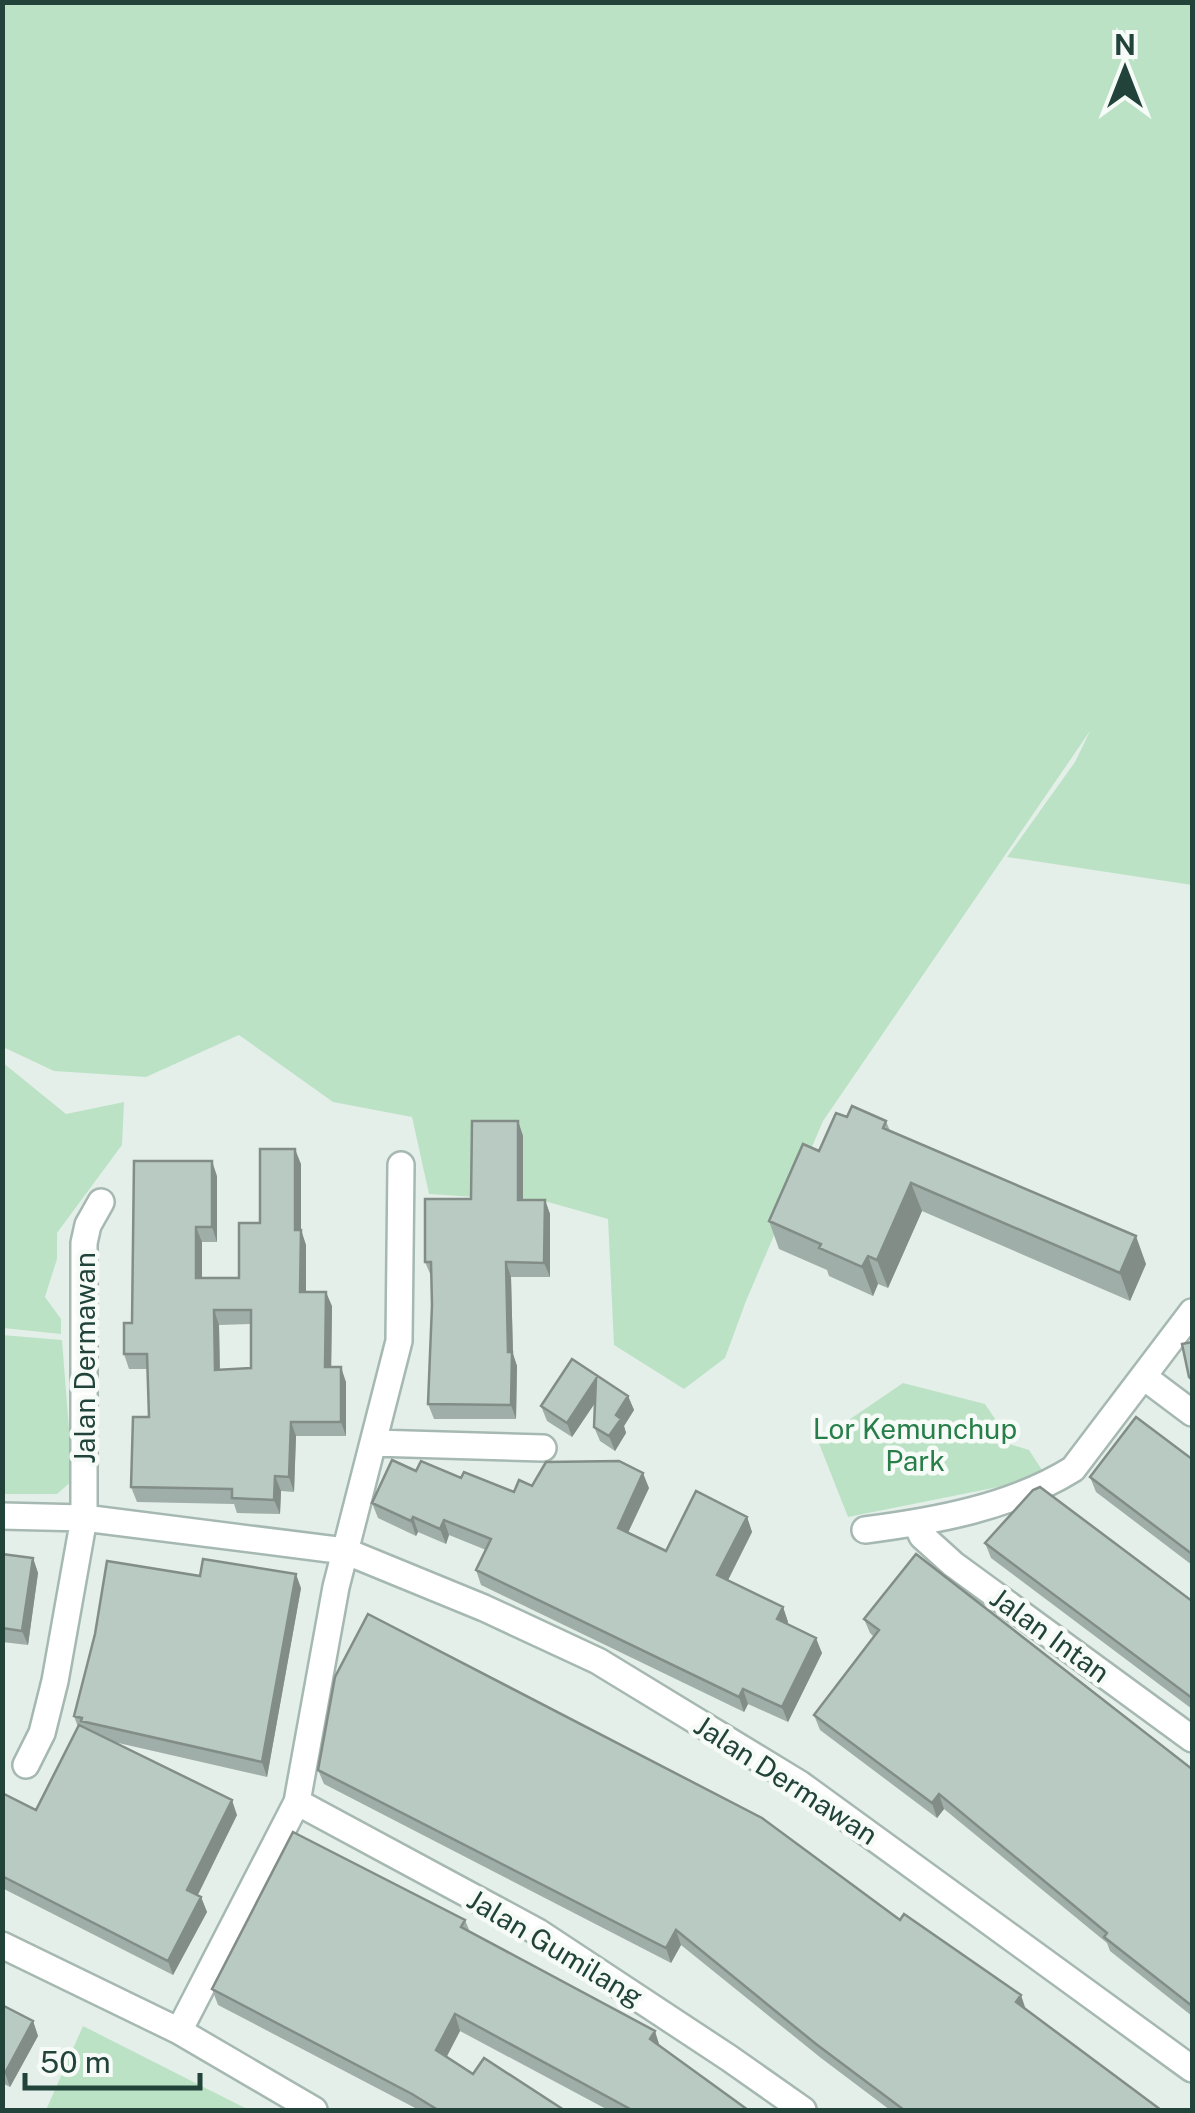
<svg xmlns="http://www.w3.org/2000/svg" width="1195" height="2113" viewBox="0 0 1195 2113" font-family="'Public Sans',sans-serif">
  <style>
    .green { fill: #bce2c6 }
    .lines { fill: none; stroke-linecap: round; stroke-linejoin: round }
    .minor-casing { stroke: #a6b8b2; stroke-width: 30 }
    .minor { stroke: #fff; stroke-width: 25 }
    .wall { fill: #9faea8; fill-rule: evenodd }
    .shaded-wall { fill: #828d88 }
    .building { fill: #b9cac3; stroke: #828d88; stroke-width: 2.5; fill-rule: evenodd }
    .labels { text-anchor: middle; stroke-width: 9; stroke-linejoin: round; paint-order: stroke }
    .street-label { font-size: 28px; fill: #21433a; stroke: #f6fbf8 }
    .park-label { font-size: 28px; fill: #277e48; stroke: #f6fbf8 }
  </style>
  <rect width="100%" height="100%" fill="#e5efea"/>
  <path class="green" d="M3 3H1192V885L1007 857 1075 762 1090 731 823 1121 746 1301 725 1358 684 1389 614 1345 608 1219 548 1202 429 1194 412 1117 333 1102 239 1035 146 1077 54 1071 3 1047Z
    M2 1062 66 1114 124 1102 122 1145 57 1233V1259L45 1297 61 1319V1334L3 1328Z
    M2 1335 62 1340 73 1480 57 1494H3Z
    M903 1383 985 1404 1004 1432 1006 1443 1029 1450 1044 1473 1013 1484 848 1517 818 1441Z
    M83 2026 249 2110H46Z"/>
  <g class="lines">
    <g class="minor-casing">
      <path id="minor" d="M1144 1377 1192 1413
        M374 1443 543 1448
        M2 1516 84 1518 345 1551 484 1608 598 1661 800 1784 1192 2069
        M916 1523 922 1536 953 1564 1192 1739
        M865 1530C935 1521 1012 1507 1073 1469L1192 1312
        M26 1765 42 1733 55 1681 84 1518V1243L88 1225 101 1202
        M297 1802 538 1932 729 2058 803 2110
        M2 1945 179 2031 314 2110
        M179 2031 297 1802 336 1587 399 1341 401 1165"/>
    </g>
    <use href="#minor" class="minor"/>
  </g>
  <path class="wall" d="M847 1117 886 1121 890 1131 1146 1264 1130 1301 922 1211 888 1288 878 1284 873 1296 829 1276 827 1270 779 1249 769 1221 819 1151Z
    M518 1121 523 1136V1200H545L550 1214V1277H511L513 1354 517 1366 516 1419H434L428 1404 432 1305 431 1276 425 1262 471 1199Z
    M301 1164V1230L306 1245V1292L332 1306 331 1367 346 1382V1436H296L294 1492 281 1491 280 1514 237 1513 234 1504 137 1502 131 1487 149 1417 147 1369H129L124 1354 132 1323 217 1176V1242H202V1278H239L260 1223ZM251 1324V1368L220 1370 219 1325Z
    M628 1396 634 1410 624 1426 626 1433 615 1451 600 1441 594 1427 595 1403 572 1437 547 1421 541 1406Z
    M1192 1459V1565L1096 1492 1090 1477Z
    M416 1471 461 1478 514 1492 532 1486 649 1488 628 1533 666 1551 747 1517 752 1532 728 1580 783 1607 788 1622 787 1624 822 1653 788 1722 748 1704 744 1712 481 1585 476 1570 486 1550 449 1535 446 1544 418 1532 416 1536 378 1518 372 1503Z
    M985 1543 1192 1601V1709L991 1558Z
    M2 1554 33 1558 38 1573 28 1645 2 1642Z
    M200 1576 301 1588 267 1777 114 1742 237 1815 197 1895 201 1897 207 1912 173 1975 2 1888V1793L36 1810 78 1727 74 1716Z
    M864 1619 1192 1769V2016L1110 1951 1107 1943 944 1809 937 1818 820 1730 814 1715 874 1637 870 1633Z
    M318 1770 900 1920 1026 2010 1161 2110H890L821 2058 681 1945 671 1963 324 1784Z
    M465 1920 470 1932 660 2047 748 2110H608L460 2031 446 2057 473 2074 564 2110H419L218 2005 212 1989Z
    M2 2005 33 2021 38 2036 10 2087 2 2083Z"/>
  <path class="shaded-wall" d="M518 1121 523 1136V1214L518 1200Z
    M295 1149 301 1164V1245L295 1230Z
    M212 1161 217 1176V1242L212 1227Z
    M911 1183 922 1211 888 1288 877 1260Z
    M545 1200 550 1214V1277L544 1263Z
    M196 1227 202 1242V1293L196 1278Z
    M301 1230 306 1245V1306L300 1292Z
    M1136 1236 1146 1264 1130 1301 1120 1273Z
    M868 1256 878 1284 873 1296 862 1267Z
    M506 1262 511 1277 513 1354 517 1366 516 1419 511 1405 508 1352Z
    M326 1292 332 1306 331 1382 325 1367Z
    M214 1310 219 1325 220 1384 215 1370Z
    M341 1367 346 1382V1436L341 1422Z
    M596 1379 601 1394 572 1437 567 1423Z
    M628 1396 634 1410 624 1426 626 1433 615 1451 609 1436 616 1415Z
    M291 1422 296 1436 294 1492 289 1477Z
    M643 1473 649 1488 623 1543 618 1528Z
    M275 1476 281 1491 280 1514 274 1500Z
    M413 1517 418 1532 416 1536 411 1521Z
    M747 1517 752 1532 723 1590 717 1575Z
    M444 1520 449 1535 446 1544 440 1529Z
    M33 1558 38 1573 28 1645 22 1631Z
    M296 1574 301 1588 267 1777 262 1762Z
    M783 1607 788 1622 782 1634 777 1619Z
    M816 1638 822 1653 788 1722 782 1707Z
    M743 1689 748 1704 744 1712 739 1697Z
    M939 1794 944 1809 937 1818 932 1803Z
    M232 1800 237 1815 193 1905 187 1890Z
    M201 1897 207 1912 173 1975 168 1961Z
    M676 1930 681 1945 671 1963 666 1948Z
    M1021 1995 1026 2010 1016 2002Z
    M455 2014 460 2031 442 2066 436 2050Z
    M33 2021 38 2036 10 2087 5 2073Z
    M655 2031 660 2047 650 2039Z"/>
  <path class="building" d="M852 1106 886 1121 883 1128 1136 1236 1120 1273 911 1183 877 1260 868 1256 862 1267 819 1248 821 1244 769 1221 803 1144 819 1151 836 1113 847 1117Z
    M472 1121H518V1200H545L544 1263 506 1262 508 1352H512L511 1405 428 1404 432 1305 431 1262H425V1199H471Z
    M260 1149H295V1230H301L300 1292H326L325 1367H341V1422H291L289 1477 275 1476 274 1500 232 1498V1489L131 1487 133 1417H149L147 1354H124V1323H132L134 1161H212V1227H196V1278H239V1223H260ZM214 1310H251V1368L215 1370Z
    M1192 1342V1380L1189 1377 1182 1344Z
    M572 1359 628 1396 616 1415 621 1419 609 1436 594 1427 596 1379 567 1423 541 1406Z
    M1136 1417 1192 1459V1554L1090 1477Z
    M392 1460 416 1471 421 1461 461 1478 464 1472 514 1492 519 1480 532 1486 546 1462 619 1461 643 1473 618 1528 666 1551 696 1491 747 1517 717 1575 783 1607 777 1619 816 1638 782 1707 743 1689 739 1697 476 1570 491 1539 444 1520 440 1529 413 1517 411 1521 372 1503Z
    M1040 1487 1192 1601V1698L985 1543 1033 1490Z
    M2 1554 33 1558 22 1631 2 1628Z
    M916 1554 1192 1769V2006L1104 1937 1107 1933 939 1794 932 1803 814 1715 879 1630 864 1619Z
    M203 1559 296 1574 262 1762 81 1721 82 1718 74 1716 95 1634 107 1561 200 1576Z
    M368 1614 762 1818 900 1920 904 1914 1021 1995 1016 2002 1161 2110H904L816 2044 676 1930 666 1948 318 1770 335 1677Z
    M79 1725 232 1800 187 1890 201 1897 168 1961 2 1876V1793L36 1810Z
    M293 1832 465 1920 461 1927 655 2031 650 2039 748 2110H632L455 2014 436 2050 473 2074 484 2058 564 2110H438L412 2094 212 1989Z
    M2 2005 33 2021 5 2073 2 2072Z"/>
  <g class="labels">
    <g class="street-label">
      <text transform="translate(85 1358) rotate(-90)" y="10">Jalan Dermawan</text>
      <text transform="translate(1050 1635) rotate(36)" y="10">Jalan Intan</text>
      <text transform="translate(786 1780) rotate(33)" y="10">Jalan Dermawan</text>
      <text transform="translate(555 1948) rotate(31)" y="10">Jalan Gumilang</text>
    </g>
    <g class="park-label">
      <text x="915" y="1439">Lor Kemunchup<tspan x="915" dy="32">Park</tspan></text>
    </g>
  </g>
  <rect width="1195" height="2113" fill="none" stroke="#21433a" stroke-width="10"/>
  <g transform="translate(1125 70)" stroke="#f6fbf8" stroke-width="8" paint-order="stroke">
  <path d="M0-8L18 38L0 25L-18 38Z" fill="#21433a"/>
  <text y="-15" font-size="28" font-weight="bold" text-anchor="middle" fill="#21433a">N</text>
  </g>
  <path d="M25 2073v15h175v-15" fill="none" stroke="#21433a" stroke-width="5"/>
  <text x="40" y="2073" font-size="30" fill="#21433a" stroke="#f6fbf8" stroke-width="8" paint-order="stroke">50 m</text>
</svg>
